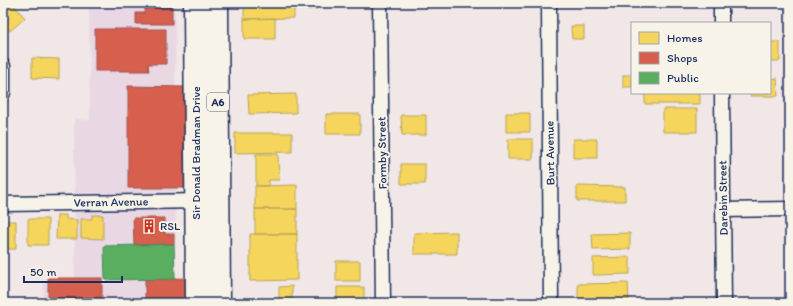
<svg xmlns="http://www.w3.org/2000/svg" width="793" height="306" viewBox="0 0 793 306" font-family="Itim,sans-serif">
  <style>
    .built { fill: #e9d8e4 }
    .homes { fill: #f6d55c; stroke: #b4a35d }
    .shops { fill: #d6604d; stroke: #9e5152 }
    .public { fill: #5aae61; stroke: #478860 }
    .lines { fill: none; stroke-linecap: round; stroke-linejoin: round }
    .street-casing { stroke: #1b2f5e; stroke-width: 17 }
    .primary-casing { stroke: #1b2f5e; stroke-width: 25 }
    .street { stroke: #f7f3e8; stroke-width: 14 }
    .primary { stroke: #f7f3e8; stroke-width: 22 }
    .labels { text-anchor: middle; stroke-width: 4; stroke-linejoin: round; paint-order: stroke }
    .shield { fill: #f7f3e8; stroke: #5d6a87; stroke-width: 1 }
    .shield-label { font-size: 11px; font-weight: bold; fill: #1b2f5e }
    .street-label { font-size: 12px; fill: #1b2f5e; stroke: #f7f3e8 }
    .poi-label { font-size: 12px; fill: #1b2f5e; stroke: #f7f3e8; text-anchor: start }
  </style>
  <rect width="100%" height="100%" fill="#f1e7e6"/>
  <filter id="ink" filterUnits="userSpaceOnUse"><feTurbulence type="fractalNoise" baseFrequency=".025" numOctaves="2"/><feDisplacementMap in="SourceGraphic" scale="8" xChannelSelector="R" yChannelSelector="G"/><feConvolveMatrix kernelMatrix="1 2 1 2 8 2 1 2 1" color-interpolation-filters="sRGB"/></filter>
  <g filter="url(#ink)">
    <path class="built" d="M89 3H175L176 303H44L43 281 75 282 74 119 90 120Z"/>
    <path class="homes" d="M3 3H12L25 18 10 31 3 23Z
      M244 3H294V18L244 19Z
      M295 3H316V9H295Z
      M395 3H416V4H395Z
      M444 3H463V5L444 4Z
      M275 18V39H244V19Z
      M571 26H584V39H572Z
      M770 42H780V61H770Z
      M32 58 59 59V79L32 78Z
      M623 75H632V87H623Z
      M777 78 778 96H750V93H770V79Z
      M645 93H700V104H645Z
      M296 94V113L249 114 248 95Z
      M663 109H697V132H663Z
      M506 113H530V132H506Z
      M326 114H360V134H326Z
      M401 115H426V135H402Z
      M235 133H292V152L235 153Z
      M508 139H533V159H508Z
      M573 139H597V158H573Z
      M256 154H278L279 180H269V186H256Z
      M401 164H425V184H401Z
      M297 185V209H255V186Z
      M577 186 625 187V201H577Z
      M255 209H297V234H255Z
      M57 215H66V219L77 220V239H56Z
      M92 215H103V239L81 238V219H92Z
      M28 219H48V245H28Z
      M3 221H16V249H3Z
      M457 232V254H414V233Z
      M630 233V249L593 250 592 234Z
      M250 234H297V280L250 281Z
      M630 257V274L593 275V258Z
      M336 261H360V281H336Z
      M628 283 629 300 578 301V284Z
      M3 286H4V303H3Z
      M292 286V299H279V287Z
      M337 287H364V303H337Z"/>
    <path class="shops" d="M145 4H172V24H136V13H145Z
      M95 29H166V64H148L149 71H95Z
      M128 86 186 87V188H128Z
      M133 218H165V234H174V244L134 245Z
      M48 278H102V303H48Z
      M186 278 187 301 145 302V279Z
      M149 302H183V303H149Z"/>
    <path class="public" d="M174 244 175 279 105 280 104 246Z"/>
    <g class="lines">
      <g class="street-casing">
        <path id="street" d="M380 3 383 303
          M549 3 551 303
          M721 3V23
          M3 66V93
          M722 93 724 303
          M3 204 205 201
          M723 210 790 209"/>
      </g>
      <g class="primary-casing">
        <path id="primary" d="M195 3 197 303
          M217 3 219 303"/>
      </g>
      <use href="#street" class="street"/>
      <use href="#primary" class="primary"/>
    </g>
  </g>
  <defs>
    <g id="building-bare" transform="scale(1.08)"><path d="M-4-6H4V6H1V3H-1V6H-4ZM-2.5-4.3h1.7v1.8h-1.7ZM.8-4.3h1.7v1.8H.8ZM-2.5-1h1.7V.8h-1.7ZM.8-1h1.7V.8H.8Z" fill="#c8321e" stroke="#f7f3e8" stroke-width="2.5" paint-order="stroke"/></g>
  </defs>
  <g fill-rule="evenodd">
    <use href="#building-bare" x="149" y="226"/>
  </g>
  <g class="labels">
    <rect class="shield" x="207" y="93" width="22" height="18" rx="3"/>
    <g class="shield-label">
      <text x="218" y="106">A6</text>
    </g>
    <g class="street-label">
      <text transform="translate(196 153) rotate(-90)" y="4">Sir Donald Bradman Drive</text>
      <text transform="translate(382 153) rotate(-91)" y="4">Formby Street</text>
      <text transform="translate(550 153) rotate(-91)" y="4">Burt Avenue</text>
      <text transform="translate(723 198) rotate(-91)" y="4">Darebin Street</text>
      <text transform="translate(111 202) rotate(-1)" y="4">Verran Avenue</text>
    </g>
    <g class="poi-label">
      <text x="160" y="230">RSL</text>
    </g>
  </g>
  <rect width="793" height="306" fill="none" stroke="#f7f3e8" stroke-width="16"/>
  <rect x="8" y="8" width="777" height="290" fill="none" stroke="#1b2f5e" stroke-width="1.5" filter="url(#ink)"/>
  <rect x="631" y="22" width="140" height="72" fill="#f7f3e8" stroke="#9fa5b1"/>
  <rect x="639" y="32" width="20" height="12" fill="#f6d55c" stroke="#9fa5b1"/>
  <text x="667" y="42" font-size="12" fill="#1b2f5e">Homes</text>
  <rect x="639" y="52" width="20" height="12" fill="#d6604d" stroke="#9fa5b1"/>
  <text x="667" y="62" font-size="12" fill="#1b2f5e">Shops</text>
  <rect x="639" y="72" width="20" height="12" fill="#5aae61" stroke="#9fa5b1"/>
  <text x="667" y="82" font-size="12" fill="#1b2f5e">Public</text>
  <path d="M24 276v6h98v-6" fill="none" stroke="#1b2f5e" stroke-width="2"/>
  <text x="30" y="276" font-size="12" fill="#1b2f5e" stroke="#f7f3e8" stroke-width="3" paint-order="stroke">50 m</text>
</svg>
